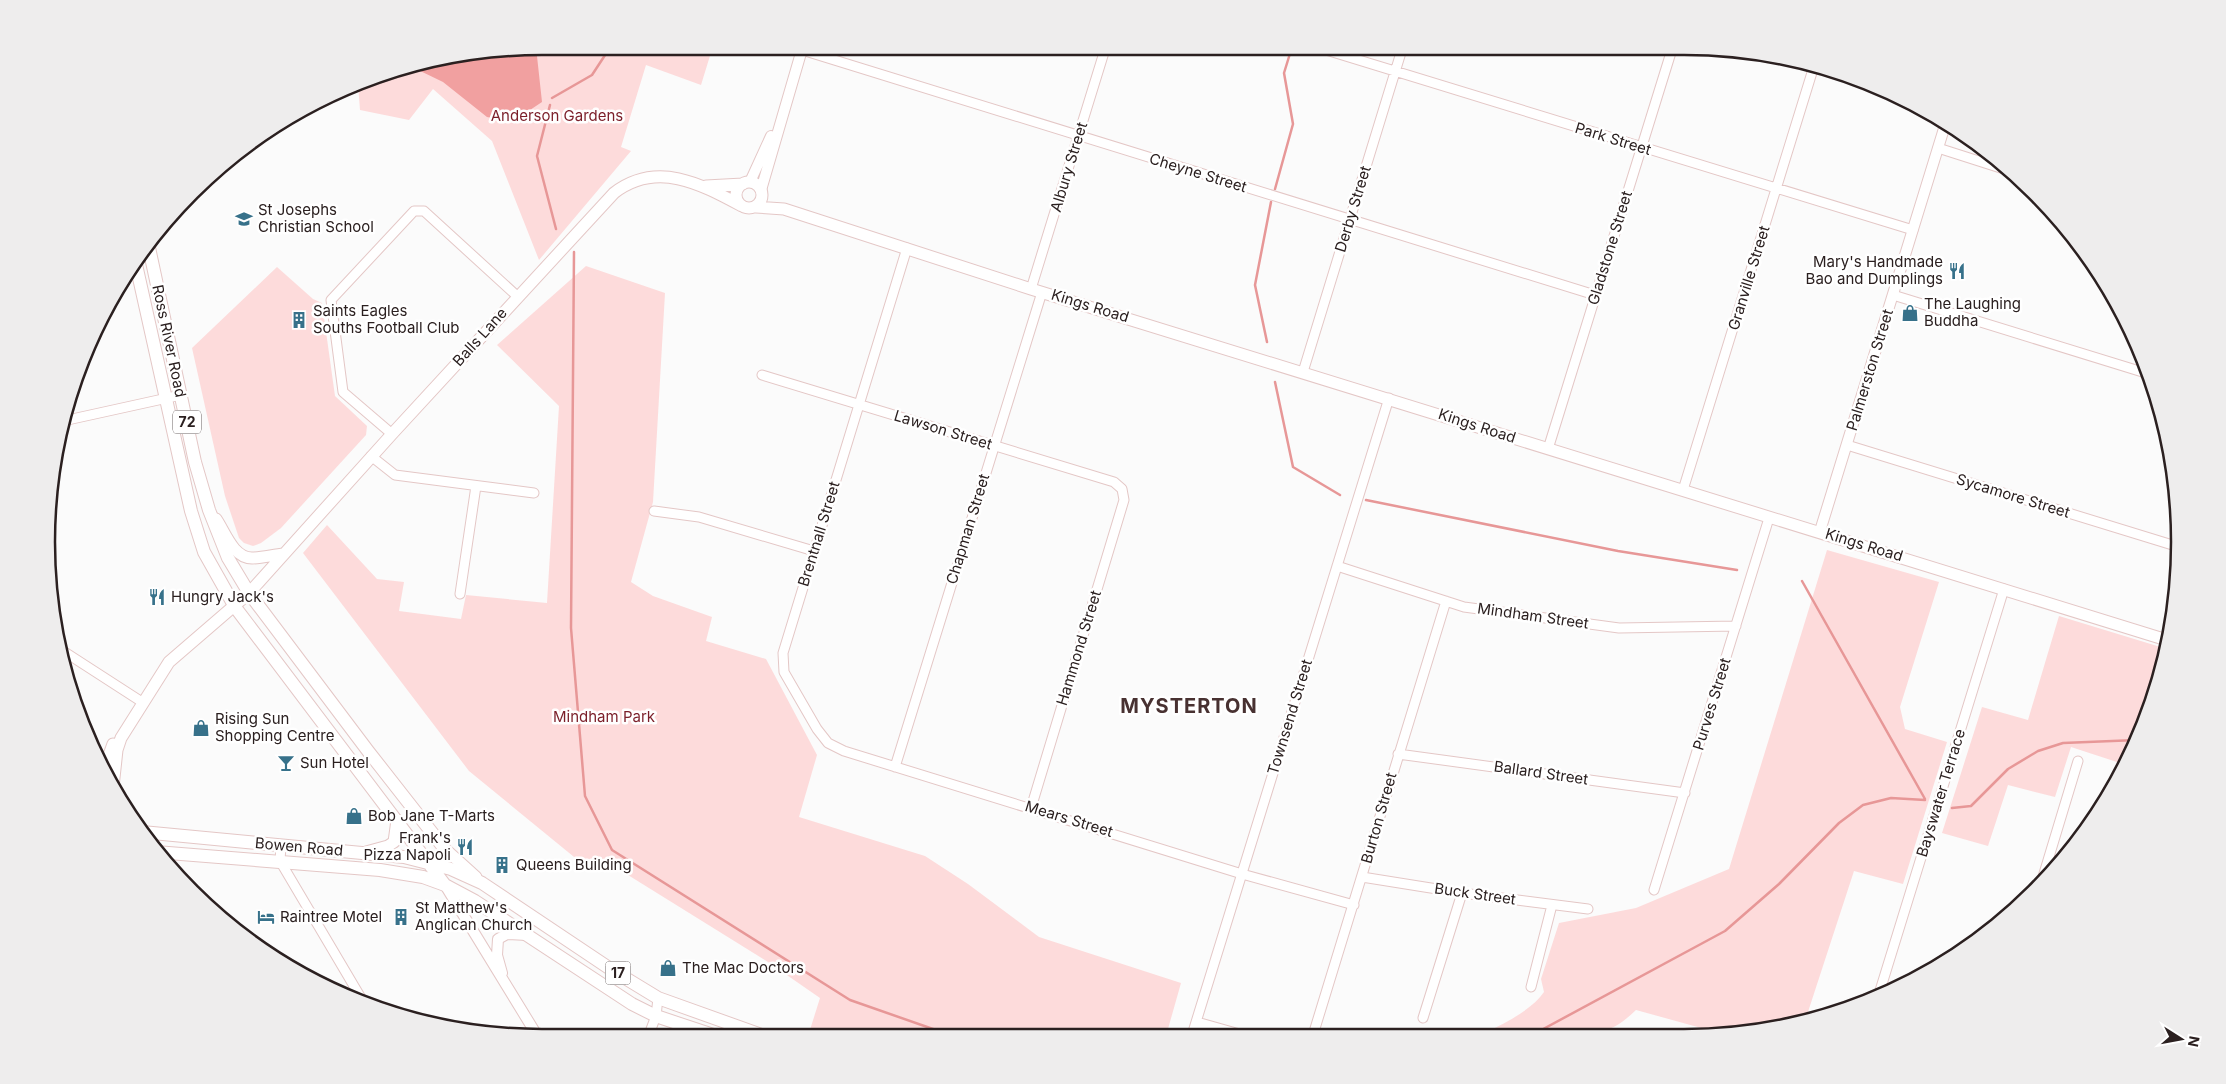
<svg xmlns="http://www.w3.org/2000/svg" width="2226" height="1084" viewBox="0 0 2226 1084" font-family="Inter,sans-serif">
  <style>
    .green { fill: #fddbdb }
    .forest { fill: #f1a0a0 }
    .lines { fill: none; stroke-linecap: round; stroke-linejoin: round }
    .stream { stroke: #e79797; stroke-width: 2.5 }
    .minor-casing { stroke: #e4c7c6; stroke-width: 11 }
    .tertiary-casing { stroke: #e4c7c6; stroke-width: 12 }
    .secondary-casing { stroke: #e4c7c6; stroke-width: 13 }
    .primary-casing { stroke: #e4c7c6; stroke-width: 14 }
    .minor { stroke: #fff; stroke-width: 9 }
    .tertiary { stroke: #fff; stroke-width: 10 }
    .secondary { stroke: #fff; stroke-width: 11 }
    .primary { stroke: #fff; stroke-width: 12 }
    .labels { text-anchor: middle; stroke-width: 5; stroke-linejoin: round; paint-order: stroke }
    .shield { fill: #fff; stroke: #6b6363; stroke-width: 1 }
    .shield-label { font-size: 14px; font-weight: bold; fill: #2b2020 }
    .park-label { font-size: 15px; fill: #7b1e29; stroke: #fff }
    .street-label { font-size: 15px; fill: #2b2020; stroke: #fff }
    .poi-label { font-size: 15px; fill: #2b2020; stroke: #fff; text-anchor: start }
    .district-label { font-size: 20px; font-weight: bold; letter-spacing: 1px; fill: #483131; stroke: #fff }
    .rim { fill: none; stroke: #2b2020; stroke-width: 2.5 }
  </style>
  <rect width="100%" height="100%" fill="#fbfbfb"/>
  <path class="green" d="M542 46H713L701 85 646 65 621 147 631 151 539 260 492 141 433 89 409 120 360 110 358 84 382 73 446 56Z
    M586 266 665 293 653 502 631 582 653 596 712 617 706 641 766 659 817 755 799 817 925 856 968 884 1039 937 1181 983 1166 1036H933L924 1033V1036L819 1037 809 1033 820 998 768 962 599 857 590 870 469 771 303 553 327 525 377 579 404 582 399 611 461 619 466 595 547 603 559 406 497 345Z
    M277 267 313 299 322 303 335 396 367 426 366 435 281 528 261 543 253 546 244 543 239 538 225 496 192 348Z
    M1827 550 1939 582 1900 707 1905 729 1947 742 1903 884 1854 871 1806 1018 1749 1033 1723 1034 1636 1010C1624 1021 1614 1030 1597 1032 1588 1032 1584 1030 1576 1034H1482C1502 1025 1532 1010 1544 992L1541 979 1559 923 1636 908 1729 869Z
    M2059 616 2167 649 2142 732 2123 764 2071 747 2055 797 2008 785 1988 846 1942 833 1982 707 2028 720Z"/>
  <path class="forest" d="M536 47 542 102 512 122 487 117 443 82 412 67 411 65 446 56Z"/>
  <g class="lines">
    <path class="stream" d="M552 98 592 75 611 46
      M550 105 537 156 556 229
      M1275 189 1293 124 1284 73 1292 47
      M574 252 571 628 585 796 612 850 850 1000 953 1036
      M1267 342 1255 285 1271 202
      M1275 382 1293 467 1340 495
      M1366 500 1618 551 1737 570
      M1802 581 1925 799
      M1952 808 1971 806 2008 769 2038 751 2063 743 2137 740
      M1534 1034 1725 931 1779 884 1839 823 1863 805 1891 798 1925 800"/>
    <g class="minor-casing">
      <path id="minor" d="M1313 46 1913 230
        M802 50 1595 295
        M1938 148 2010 171
        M907 248 783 653 784 672 817 729 828 743 844 751 1242 874 1354 905
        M1031 289 1106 46
        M1893 295 2149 374
        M1303 372 1403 46
        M762 375 1114 482 1122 489 1124 500 1031 808
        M63 421 181 395
        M392 434 343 392 331 300 414 211H424L517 296
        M1847 445 2179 547
        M1548 449 1673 46
        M371 456 395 475 534 493
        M1683 490 1814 66
        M654 511 699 517 814 551
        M1337 566 1464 607 1619 628 1736 626
        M460 594 476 486
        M60 649 142 702
        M1398 754 1685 793
        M895 767 1042 292
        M281 845 280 861 364 1003
        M1362 877 1462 893 1588 909
        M2042 880 2078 761
        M1654 890 1769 518
        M1531 987 1552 905
        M1878 997 2004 589
        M1423 1018 1462 893
        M1197 1022 1243 1035
        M1192 1035 1389 398
        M1313 1035 1446 601
        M648 1037 656 1016 658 998"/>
    </g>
    <g class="tertiary-casing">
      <path id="tertiary" d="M750 182 771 136
        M761 190 803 46
        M1820 531 1946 122
        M445 885 538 1037
        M502 973 497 955 498 939 507 934 527 935"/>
    </g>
    <g class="secondary-casing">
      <path id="secondary" d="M736 195a13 13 0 1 1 26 0a13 13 0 1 1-26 0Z
        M706 186 743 184
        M756 207 784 209 1031 289 2170 641
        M216 519C225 532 233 558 252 558 262 558 273 555 284 554
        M106 774 109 755 113 744
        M113 787 117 750 121 738 169 662 249 593 392 434 614 193C657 160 701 184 742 206
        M444 848 476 877
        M366 852 388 846 394 842 397 820"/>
    </g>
    <g class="primary-casing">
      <path id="primary" d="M148 243 195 462 209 510 228 558 249 593 368 751 444 848
        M135 260 191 511 204 552 235 607 445 885
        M142 832 404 857 451 869 482 883 612 970 658 998 767 1037
        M156 852 380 870 423 877 445 885 475 901 632 1004 656 1016 719 1037"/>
    </g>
    <use href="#minor" class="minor"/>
    <use href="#tertiary" class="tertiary"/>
    <use href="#secondary" class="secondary"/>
    <use href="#primary" class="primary"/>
  </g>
  <defs>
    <g id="school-bare" transform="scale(1.35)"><path d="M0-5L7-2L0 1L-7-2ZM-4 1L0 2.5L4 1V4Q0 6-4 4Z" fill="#37718a" stroke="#fff" stroke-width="2.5" paint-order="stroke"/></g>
    <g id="restaurant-bare" transform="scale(1.35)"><path d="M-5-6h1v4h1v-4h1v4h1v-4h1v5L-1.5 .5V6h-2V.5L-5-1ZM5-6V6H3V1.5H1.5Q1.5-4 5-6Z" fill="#37718a" stroke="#fff" stroke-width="2.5" paint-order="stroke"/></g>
    <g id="shop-bare" transform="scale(1.35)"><path d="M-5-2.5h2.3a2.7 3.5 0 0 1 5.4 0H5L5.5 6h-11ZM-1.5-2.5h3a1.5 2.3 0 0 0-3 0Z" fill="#37718a" stroke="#fff" stroke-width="2.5" paint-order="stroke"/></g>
    <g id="building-bare" transform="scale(1.35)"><path d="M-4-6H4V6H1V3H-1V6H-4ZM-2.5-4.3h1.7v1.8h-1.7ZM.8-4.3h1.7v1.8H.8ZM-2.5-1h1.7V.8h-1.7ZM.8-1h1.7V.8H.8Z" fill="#37718a" stroke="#fff" stroke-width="2.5" paint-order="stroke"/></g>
    <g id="bar-bare" transform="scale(1.35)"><path d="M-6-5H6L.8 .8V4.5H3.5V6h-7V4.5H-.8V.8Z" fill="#37718a" stroke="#fff" stroke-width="2.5" paint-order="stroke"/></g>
    <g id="hotel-bare" transform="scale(1.35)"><path d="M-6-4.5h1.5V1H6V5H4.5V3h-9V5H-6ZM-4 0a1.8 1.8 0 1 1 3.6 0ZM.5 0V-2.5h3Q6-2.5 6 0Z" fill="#37718a" stroke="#fff" stroke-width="2.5" paint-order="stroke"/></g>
  </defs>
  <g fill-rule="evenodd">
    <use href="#school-bare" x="244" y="219"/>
    <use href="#restaurant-bare" x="1957" y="271"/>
    <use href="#shop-bare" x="1910" y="313"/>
    <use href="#building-bare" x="299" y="320"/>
    <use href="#restaurant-bare" x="157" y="597"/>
    <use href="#shop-bare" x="201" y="728"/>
    <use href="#bar-bare" x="286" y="763"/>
    <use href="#shop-bare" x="354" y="816"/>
    <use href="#restaurant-bare" x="465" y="847"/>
    <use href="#building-bare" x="502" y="865"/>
    <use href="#hotel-bare" x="266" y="917"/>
    <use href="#building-bare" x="401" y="917"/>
    <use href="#shop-bare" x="668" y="968"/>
  </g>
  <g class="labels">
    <g class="shield">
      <rect x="173" y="410.5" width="28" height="23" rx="4"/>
      <rect x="605.5" y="961.5" width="25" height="23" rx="4"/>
    </g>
    <g class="shield-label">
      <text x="187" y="427">72</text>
      <text x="618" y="978">17</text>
    </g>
    <g class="park-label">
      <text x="557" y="121">Anderson Gardens</text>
      <text x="604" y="722">Mindham Park</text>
    </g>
    <g class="street-label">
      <text transform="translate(1613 139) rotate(17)" y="5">Park Street</text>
      <text transform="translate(1069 167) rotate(-73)" y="5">Albury Street</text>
      <text transform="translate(1198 173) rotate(17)" y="5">Cheyne Street</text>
      <text transform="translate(1353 209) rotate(-73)" y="5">Derby Street</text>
      <text transform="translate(1610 248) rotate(-73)" y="5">Gladstone Street</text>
      <text transform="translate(1749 278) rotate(-73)" y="5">Granville Street</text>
      <text transform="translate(1090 306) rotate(17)" y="5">Kings Road</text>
      <text transform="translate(480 337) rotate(-48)" y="5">Balls Lane</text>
      <text transform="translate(169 341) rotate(78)" y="5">Ross River Road</text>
      <text transform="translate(1870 370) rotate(-73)" y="5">Palmerston Street</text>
      <text transform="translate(1477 426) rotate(18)" y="5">Kings Road</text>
      <text transform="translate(943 430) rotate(17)" y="5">Lawson Street</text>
      <text transform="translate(2013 496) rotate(17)" y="5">Sycamore Street</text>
      <text transform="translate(968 529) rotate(-73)" y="5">Chapman Street</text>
      <text transform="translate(819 534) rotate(-73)" y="5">Brentnall Street</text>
      <text transform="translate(1864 545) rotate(17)" y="5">Kings Road</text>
      <text transform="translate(1533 616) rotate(8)" y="5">Mindham Street</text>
      <text transform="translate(1079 648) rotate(-73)" y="5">Hammond Street</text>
      <text transform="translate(1712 704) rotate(-73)" y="5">Purves Street</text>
      <text transform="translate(1290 717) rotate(-73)" y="5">Townsend Street</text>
      <text transform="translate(1541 773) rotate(8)" y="5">Ballard Street</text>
      <text transform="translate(1941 793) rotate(-73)" y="5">Bayswater Terrace</text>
      <text transform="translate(1379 818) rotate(-74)" y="5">Burton Street</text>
      <text transform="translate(1069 819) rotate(17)" y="5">Mears Street</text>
      <text transform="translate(299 847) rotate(5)" y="5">Bowen Road</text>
      <text transform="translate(1475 894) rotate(8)" y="5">Buck Street</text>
    </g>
    <g class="poi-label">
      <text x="258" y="215">St Josephs<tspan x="258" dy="17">Christian School</tspan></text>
      <text x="1943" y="267" text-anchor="end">Mary's Handmade<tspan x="1943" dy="17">Bao and Dumplings</tspan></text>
      <text x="1924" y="309">The Laughing<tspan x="1924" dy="17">Buddha</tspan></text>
      <text x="313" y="316">Saints Eagles<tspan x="313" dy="17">Souths Football Club</tspan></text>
      <text x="171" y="602">Hungry Jack's</text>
      <text x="215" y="724">Rising Sun<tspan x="215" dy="17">Shopping Centre</tspan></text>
      <text x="300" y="768">Sun Hotel</text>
      <text x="368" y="821">Bob Jane T-Marts</text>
      <text x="451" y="843" text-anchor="end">Frank's<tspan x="451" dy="17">Pizza Napoli</tspan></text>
      <text x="516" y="870">Queens Building</text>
      <text x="415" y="913">St Matthew's<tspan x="415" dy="17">Anglican Church</tspan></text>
      <text x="280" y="922">Raintree Motel</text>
      <text x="682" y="973">The Mac Doctors</text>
    </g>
    <g class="district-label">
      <text x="1189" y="713">MYSTERTON</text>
    </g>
  </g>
  <path d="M0 0H2226V1084H0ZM542 55H1684A487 487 0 0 1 2171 542V542A487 487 0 0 1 1684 1029H542A487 487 0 0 1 55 542V542A487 487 0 0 1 542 55Z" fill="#eeeded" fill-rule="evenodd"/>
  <path class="rim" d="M542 55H1684A487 487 0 0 1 2171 542V542A487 487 0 0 1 1684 1029H542A487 487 0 0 1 55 542V542A487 487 0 0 1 542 55Z"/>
  <g transform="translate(2181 1039) rotate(101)" stroke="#ffffff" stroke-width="4" paint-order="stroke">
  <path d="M0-4L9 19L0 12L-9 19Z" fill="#2b2020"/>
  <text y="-8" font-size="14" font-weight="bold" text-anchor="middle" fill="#2b2020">N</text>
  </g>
</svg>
